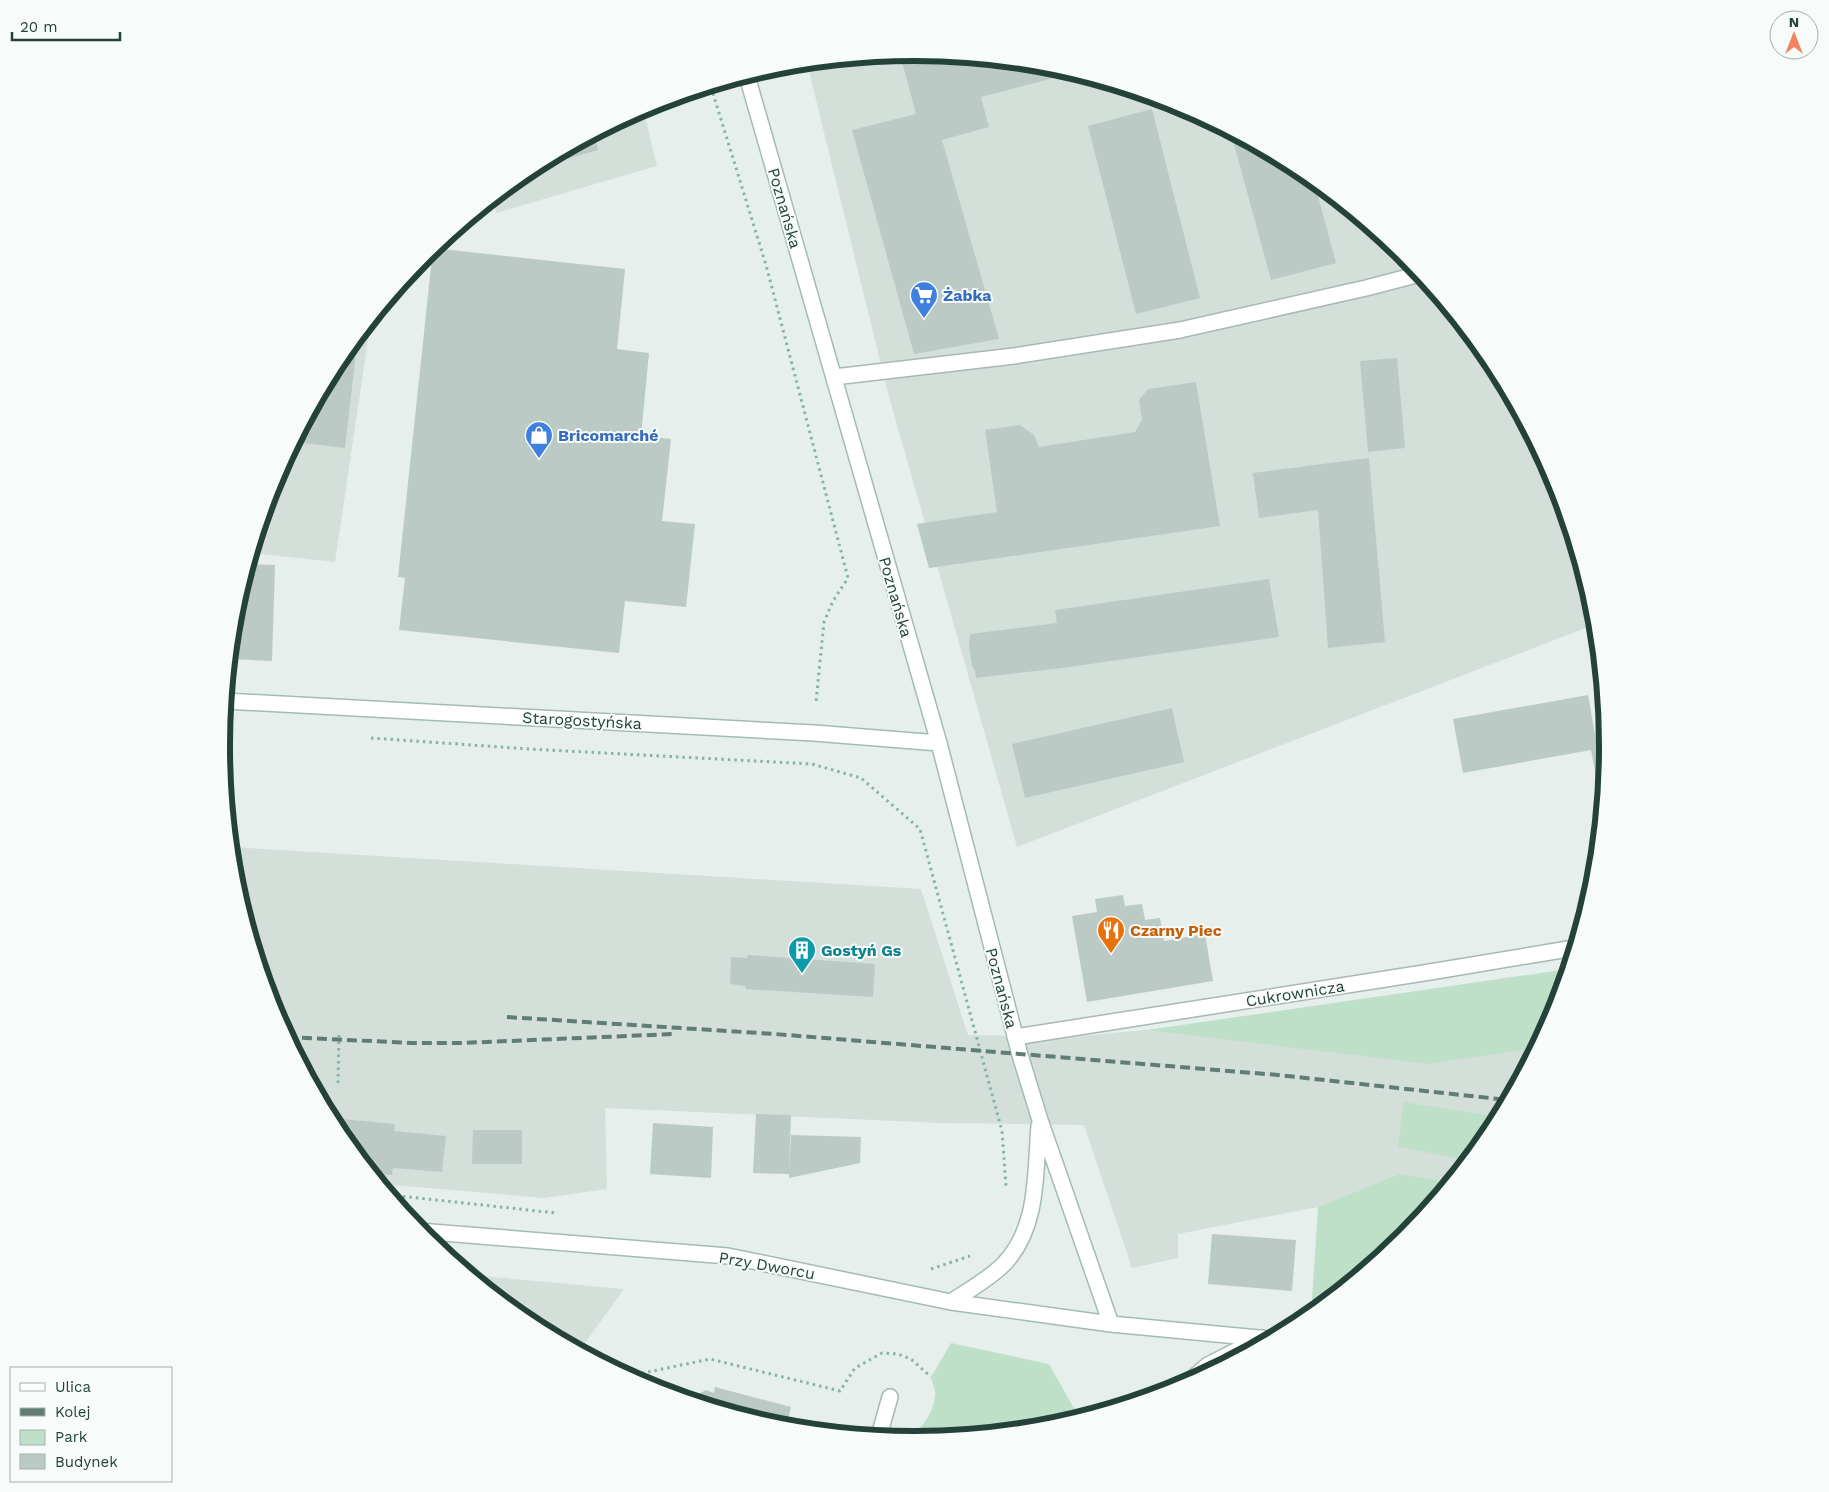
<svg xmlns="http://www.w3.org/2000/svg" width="1829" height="1492" viewBox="0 0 1829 1492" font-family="'Work Sans',sans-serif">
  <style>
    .built { fill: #d4dfda }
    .green { fill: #bfe0c8 }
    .building { fill: #bbcac4 }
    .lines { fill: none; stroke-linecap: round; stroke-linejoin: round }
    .lane-casing { stroke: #a8b8b2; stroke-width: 18 }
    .street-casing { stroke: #a8b8b2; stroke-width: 18 }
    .secondary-casing { stroke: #a4bbb3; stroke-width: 18 }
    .path { stroke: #86b3a5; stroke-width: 3; stroke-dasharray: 2.5 4; stroke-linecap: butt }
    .lane { stroke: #fff; stroke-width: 15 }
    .street { stroke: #fff; stroke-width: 15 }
    .secondary { stroke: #fff; stroke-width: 15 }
    .rail { stroke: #5f7d75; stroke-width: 4; stroke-dasharray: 10 5; stroke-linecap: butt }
    .labels { text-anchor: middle; stroke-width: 4; stroke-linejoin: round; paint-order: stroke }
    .street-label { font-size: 16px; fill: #24423a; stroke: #f7fbf9 }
    .shop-label { font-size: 16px; font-weight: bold; fill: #366cbe; stroke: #f7fbf9; text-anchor: start }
    .food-label { font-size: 16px; font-weight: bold; fill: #c56008; stroke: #f7fbf9; text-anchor: start }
    .culture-label { font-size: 16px; font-weight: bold; fill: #0d838f; stroke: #f7fbf9; text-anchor: start }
    .rim { fill: none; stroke: #24423a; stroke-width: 6 }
  </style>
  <rect width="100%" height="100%" fill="#e6efeb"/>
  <path class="built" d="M914 53 1050 66 1180 105 1300 170 1405 256 1491 361 1555 481 1595 611 1596 624 1017 847 888 393 807 63Z
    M643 109 657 166 496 213 494 199 529 169Z
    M371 320 335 562 252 553 274 480 338 360Z
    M231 847 921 889 968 1035 1073 1037 1319 1013 1555 1012 1491 1132 1450 1182 1399 1174 1318 1207 1178 1234V1258L1132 1268 1084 1125 941 1123 605 1108 607 1189 544 1198 381 1184 338 1131 274 1011 234 881Z
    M471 1275 624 1289 580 1350 529 1322Z"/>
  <path class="green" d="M1568 969 1555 1012 1536 1048 1428 1064 1147 1030Z
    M1403 1102 1499 1117 1491 1132 1468 1160 1398 1147Z
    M1399 1174 1450 1182 1405 1237 1326 1301 1312 1300 1318 1207Z
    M951 1343 1049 1364 1079 1417 1050 1426 908 1439C922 1428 933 1414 935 1396 936 1390 932 1382 931 1377Z"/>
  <path class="building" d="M914 52 1050 66 1073 73 981 97 989 127 942 140 999 339 914 354 852 130 916 114 900 54Z
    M1152 109 1200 298 1136 314 1088 126Z
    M1231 133 1300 170 1314 181 1336 263 1271 280Z
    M594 135 598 150 531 169V168Z
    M433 248 625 269 617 349 649 353 641 436 671 439 662 521 695 524 686 607 625 601 619 653 399 630 405 578 398 577Z
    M358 336 345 448 295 442 338 360Z
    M1397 358 1405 448 1368 452 1360 361Z
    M1196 382 1220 526 929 568 917 524 997 512 985 430 1020 425 1034 435 1039 447 1135 432 1142 420 1139 400 1148 389Z
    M1369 458 1385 642 1328 648 1318 510 1259 518 1253 473Z
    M248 564 275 565 272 661 230 659 234 610Z
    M1269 579 1279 637 1062 668 976 678 975 671 972 666 969 647 970 634 1057 623 1055 610Z
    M1588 695 1597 745 1608 743 1602 807 1591 750 1463 773 1453 719Z
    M1172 708 1184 762 1025 798 1012 744Z
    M1123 895 1125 906 1142 904 1145 920 1160 918 1164 941 1205 934 1213 981 1087 1002 1072 916 1097 912 1095 899Z
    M748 955 875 964 873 997 745 989 746 986 730 984 731 957 747 958Z
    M756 1114 791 1115 789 1172 791 1135 861 1137 860 1163 789 1178V1174L753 1173Z
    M331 1118 395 1124 394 1131 446 1136 442 1172 393 1168 392 1175 373 1174 338 1131Z
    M653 1123 713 1127 711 1178 650 1174Z
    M473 1130H522V1164H472Z
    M1212 1234 1296 1240 1292 1291 1208 1284Z
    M715 1387 791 1407 786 1427 779 1426 694 1400 695 1396 706 1390 714 1393Z"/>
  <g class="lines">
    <g class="lane-casing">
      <path id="lane" d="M834 377 1014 356 1180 330 1366 288 1420 274"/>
    </g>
    <g class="street-casing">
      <path id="street" d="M1015 1037 1430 972 1574 948
        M1188 1382 1208 1365 1261 1338
        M879 1436 890 1397"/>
    </g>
    <g class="secondary-casing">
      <path id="secondary" d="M747 76 939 743 1020 1055 1040 1120 1111 1324
        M225 701 814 733 939 743
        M419 1231 728 1256 951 1302 1111 1324 1269 1339
        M951 1302C969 1290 989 1279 1004 1264 1039 1227 1035 1173 1039 1126"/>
    </g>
    <path class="path" d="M711 87 766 265 848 578 833 601 824 622 816 702
      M371 738 529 749 812 764 861 778 920 829 1002 1131 1006 1186
      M338 1083 339 1031
      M390 1195 556 1213
      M931 1269 970 1256
      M629 1376 710 1359 840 1391 855 1368 882 1353 898 1354 911 1359 931 1377"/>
    <use href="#lane" class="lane"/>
    <use href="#street" class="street"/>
    <use href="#secondary" class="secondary"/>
    <path class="rail" d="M507 1017 775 1034 1278 1075 1508 1100
      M287 1037 411 1043H462L674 1034"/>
  </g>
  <defs>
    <g id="supermarket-pin" transform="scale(1.4375)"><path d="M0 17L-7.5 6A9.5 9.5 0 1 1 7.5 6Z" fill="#3f7fe0" stroke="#f7fbf9"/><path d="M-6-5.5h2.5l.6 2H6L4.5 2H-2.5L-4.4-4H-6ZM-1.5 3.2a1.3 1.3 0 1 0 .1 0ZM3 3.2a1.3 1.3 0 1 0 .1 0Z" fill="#fff"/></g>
    <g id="shop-pin" transform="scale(1.4375)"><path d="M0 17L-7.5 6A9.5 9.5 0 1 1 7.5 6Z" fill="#3f7fe0" stroke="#f7fbf9"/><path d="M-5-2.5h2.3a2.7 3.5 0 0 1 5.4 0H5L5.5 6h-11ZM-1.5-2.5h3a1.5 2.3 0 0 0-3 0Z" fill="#fff"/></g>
    <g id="restaurant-pin" transform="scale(1.4375)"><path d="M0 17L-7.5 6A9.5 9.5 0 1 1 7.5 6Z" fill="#e8710a" stroke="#f7fbf9"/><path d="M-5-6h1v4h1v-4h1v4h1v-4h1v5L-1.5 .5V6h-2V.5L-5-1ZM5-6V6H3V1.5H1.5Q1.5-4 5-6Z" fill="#fff"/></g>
    <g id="building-pin" transform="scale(1.4375)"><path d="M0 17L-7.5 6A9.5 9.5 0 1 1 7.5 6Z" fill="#0f9aa8" stroke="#f7fbf9"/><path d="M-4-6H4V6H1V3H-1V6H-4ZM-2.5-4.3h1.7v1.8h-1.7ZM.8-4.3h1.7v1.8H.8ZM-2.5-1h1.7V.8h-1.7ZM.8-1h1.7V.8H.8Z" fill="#fff"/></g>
  </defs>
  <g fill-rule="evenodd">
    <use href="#supermarket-pin" x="924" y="295"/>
    <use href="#shop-pin" x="539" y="435"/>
    <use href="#restaurant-pin" x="1111" y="930"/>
    <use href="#building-pin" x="802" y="950"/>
  </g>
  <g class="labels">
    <g class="street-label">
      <text transform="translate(785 208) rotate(74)" y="6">Poznańska</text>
      <text transform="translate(896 597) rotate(74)" y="6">Poznańska</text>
      <text transform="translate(582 720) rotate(3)" y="6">Starogostyńska</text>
      <text transform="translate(1002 988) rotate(75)" y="6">Poznańska</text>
      <text transform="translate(1295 993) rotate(-9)" y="6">Cukrownicza</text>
      <text transform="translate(767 1265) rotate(10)" y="6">Przy Dworcu</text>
    </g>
    <g class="shop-label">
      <text x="943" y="301">Żabka</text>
      <text x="558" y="441">Bricomarché</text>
    </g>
    <g class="food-label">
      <text x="1130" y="936">Czarny Piec</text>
    </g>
    <g class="culture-label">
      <text x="821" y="956">Gostyń Gs</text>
    </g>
  </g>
  <path d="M0 0H1829V1492H0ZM914 61H915A684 684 0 0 1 1599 745V747A684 684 0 0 1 915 1431H914A684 684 0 0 1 230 747V745A684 684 0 0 1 914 61Z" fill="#f7fbf9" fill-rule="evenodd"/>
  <path class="rim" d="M914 61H915A684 684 0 0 1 1599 745V747A684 684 0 0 1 915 1431H914A684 684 0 0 1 230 747V745A684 684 0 0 1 914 61Z"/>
  <rect x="10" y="1367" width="162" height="115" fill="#f7fbf9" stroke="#a3b1ad"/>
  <rect x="20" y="1383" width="25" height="8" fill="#ffffff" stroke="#a3b1ad"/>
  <text x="55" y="1392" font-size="15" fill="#24423a">Ulica</text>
  <rect x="20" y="1408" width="25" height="8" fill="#5f7d75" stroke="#a3b1ad"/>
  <text x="55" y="1417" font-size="15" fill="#24423a">Kolej</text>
  <rect x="20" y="1430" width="25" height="15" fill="#bfe0c8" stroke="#a3b1ad"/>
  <text x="55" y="1442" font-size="15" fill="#24423a">Park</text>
  <rect x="20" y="1454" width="25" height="15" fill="#bbcac4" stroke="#a3b1ad"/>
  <text x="55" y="1467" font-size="15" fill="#24423a">Budynek</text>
  <g transform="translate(1794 35)"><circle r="24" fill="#f7fbf9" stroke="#a3b1ad"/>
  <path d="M0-4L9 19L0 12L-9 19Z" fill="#f4845f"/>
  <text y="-8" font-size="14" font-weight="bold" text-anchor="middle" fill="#24423a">N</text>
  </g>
  <path d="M12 32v8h108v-8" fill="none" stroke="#24423a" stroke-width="2.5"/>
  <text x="20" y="32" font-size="15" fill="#24423a" stroke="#f7fbf9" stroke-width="4" paint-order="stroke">20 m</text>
</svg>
